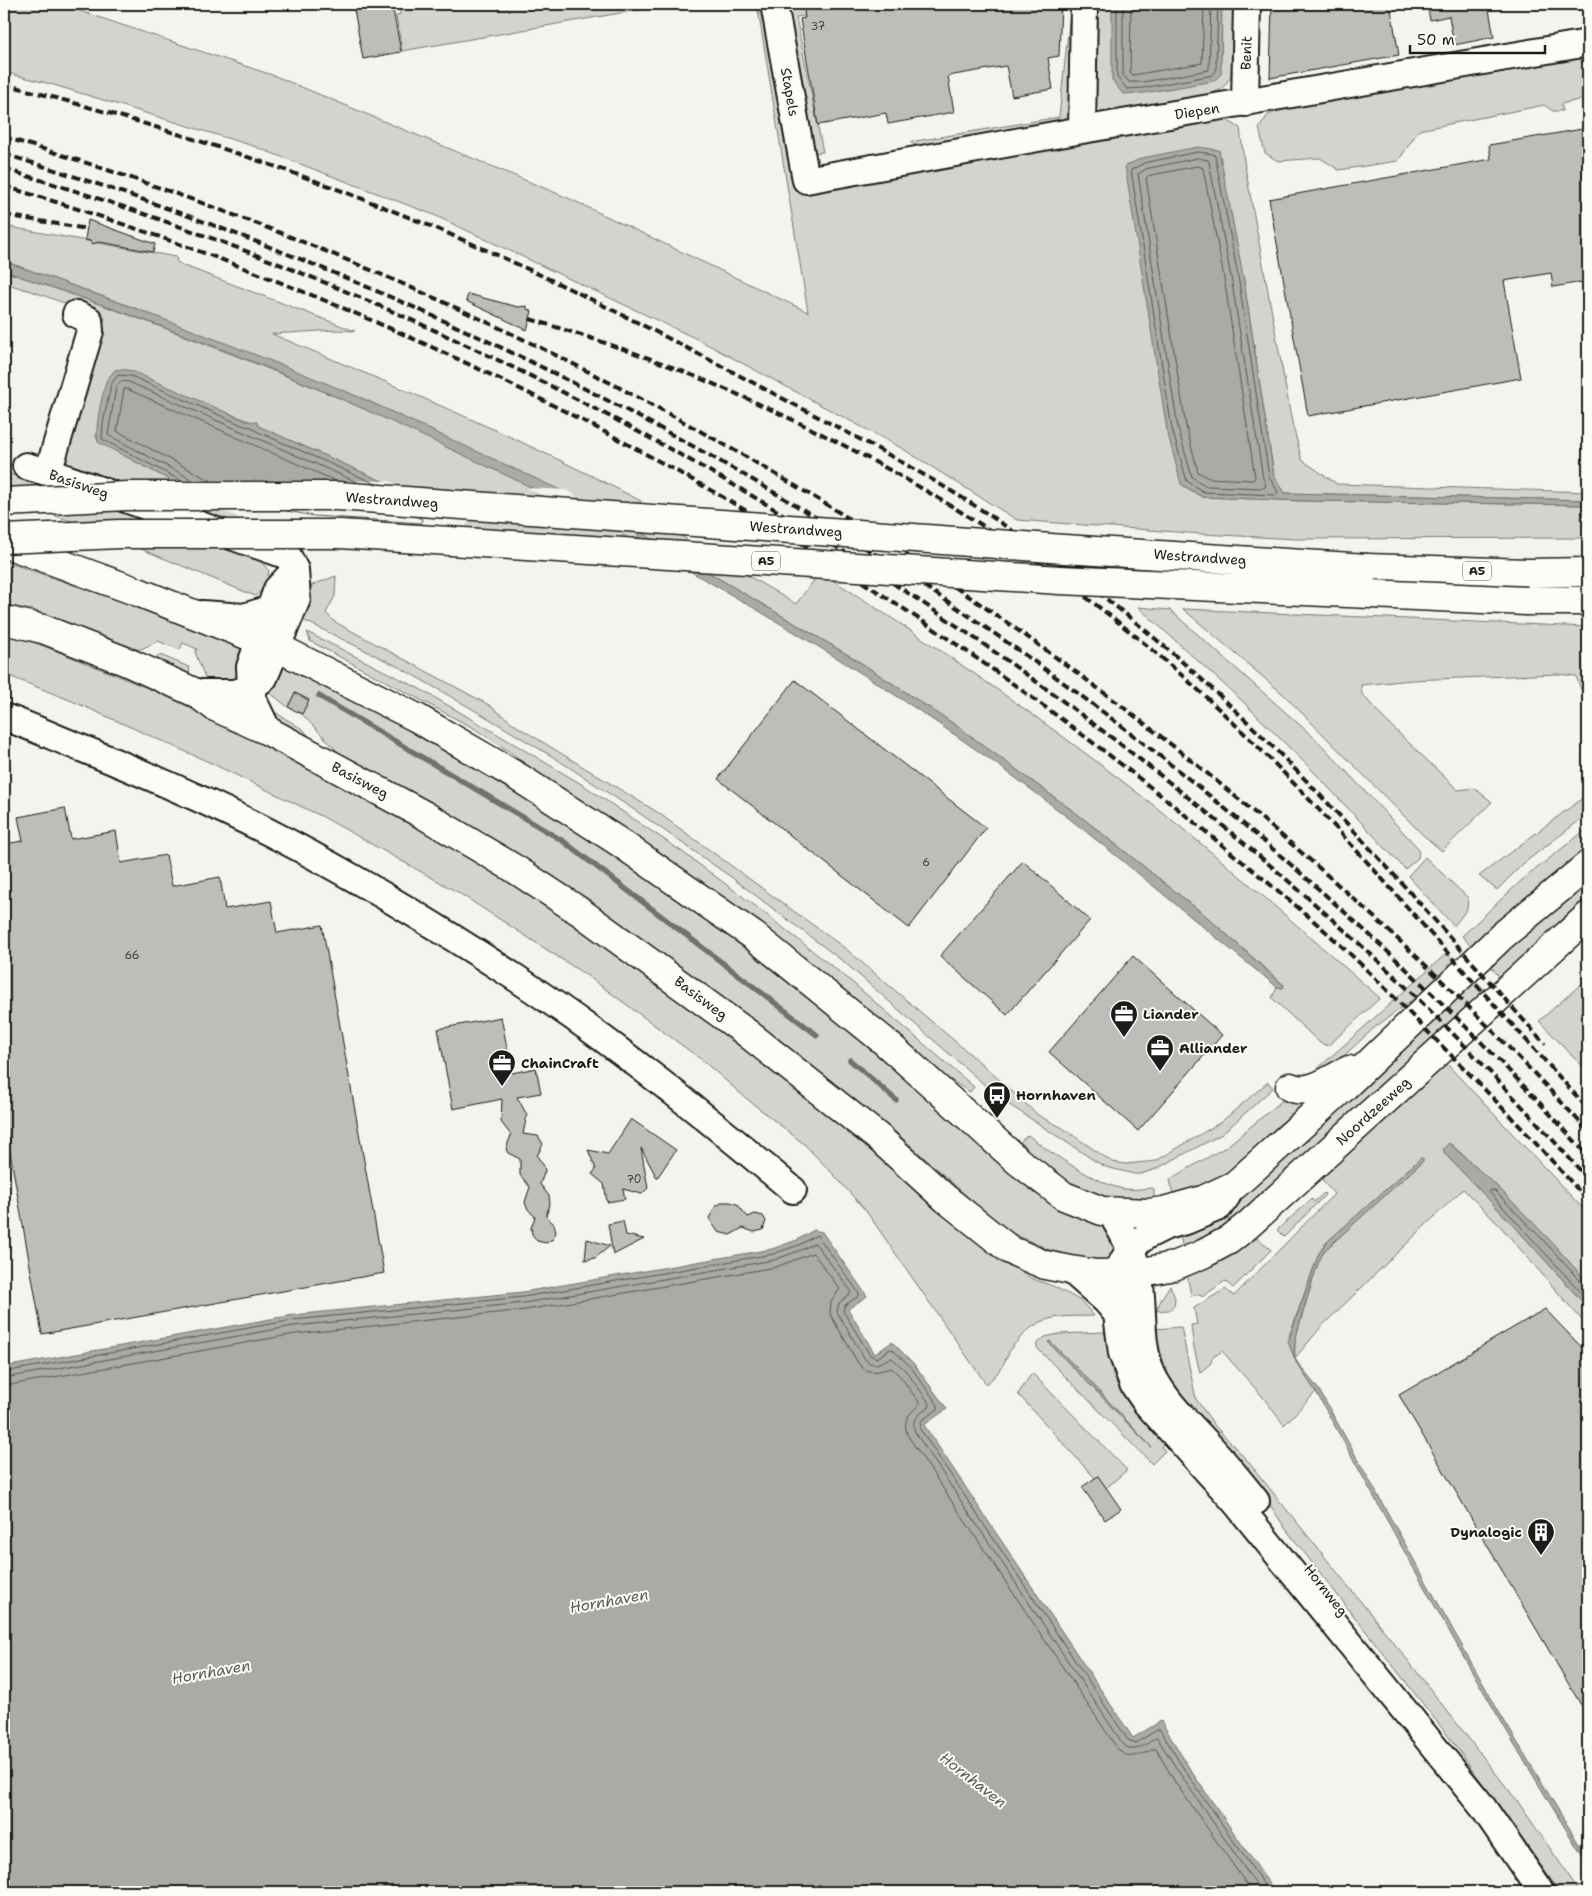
<svg xmlns="http://www.w3.org/2000/svg" width="1592" height="1896" viewBox="0 0 1592 1896" font-family="'Shantell Sans',sans-serif">
  <style>
    .green { fill: #d4d3cf; stroke: #787876; fill-rule: evenodd }
    .water { fill: #abaaa6; stroke: #72716f }
    .pier { fill: #f4f3ee }
    .lines { fill: none; stroke-linecap: round; stroke-linejoin: round }
    .shore { stroke: #555553; stroke-width: 1 }
    .stream { stroke: #72716f; stroke-width: 5.5 }
    .building { fill: #bebdba; stroke: #1c1c1c }
    .minor-casing { stroke: #1c1c1c; stroke-width: 30 }
    .major-casing { stroke: #1c1c1c; stroke-width: 31 }
    .highway-casing { stroke: #1c1c1c; stroke-width: 31 }
    .minor { stroke: #fdfcf7; stroke-width: 26 }
    .major { stroke: #fdfcf7; stroke-width: 28 }
    .highway { stroke: #fdfcf7; stroke-width: 28 }
    .rail { stroke: #1c1c1c; stroke-width: 4; stroke-dasharray: 8 4; stroke-linecap: butt }
    .highway-bridge-casing { stroke: #1c1c1c; stroke-width: 31; stroke-linecap: butt }
    .highway-bridge { stroke: #fdfcf7; stroke-width: 28 }
    .labels { text-anchor: middle; stroke-width: 4; stroke-linejoin: round; paint-order: stroke }
    .number-label { font-size: 11px; fill: #444 }
    .shield { fill: #fdfcf7; stroke: #605f5e; stroke-width: 1 }
    .shield-label { font-size: 12px; font-weight: bold; fill: #1c1c1c }
    .street-label { font-size: 14px; fill: #1c1c1c; stroke: #fdfcf7 }
    .poi-label { font-size: 14px; font-weight: bold; fill: #1c1c1c; stroke: #fdfcf7; text-anchor: start }
    .water-label { font-size: 15px; font-style: italic; fill: #5c5c5a; stroke: #fdfcf7 }
  </style>
  <rect width="100%" height="100%" fill="#f4f3ee"/>
  <filter id="ink" filterUnits="userSpaceOnUse"><feTurbulence type="fractalNoise" baseFrequency=".02" numOctaves="2"/><feDisplacementMap in="SourceGraphic" scale="10" xChannelSelector="R" yChannelSelector="G"/><feConvolveMatrix kernelMatrix="1 2 1 2 8 2 1 2 1" color-interpolation-filters="sRGB"/></filter>
  <g filter="url(#ink)">
    <path class="green" d="M4 4H59L275 76 568 198 808 312 757 4H764L799 194 1224 118 1240 128 1244 161 1292 422 1302 460 1337 484 1588 492V500L1285 493 1274 476 1243 275 1181 484 1202 497 1304 501 1588 505V538L1296 539 1202 534 1017 520 903 449 699 340 434 215 253 146 54 85 4 72Z
      M399 4 406 5 672 4 402 51 396 16 400 14Z
      M785 4H882L796 17 823 152 811 153Z
      M1071 4H1234L1231 77 1221 90 1211 93V101L924 150 910 142 1059 117Z
      M1588 54V98L1561 104 1563 111H1553L1544 105 1419 130 1398 161 1339 170 1320 158 1278 161 1265 153 1259 128 1268 115 1291 106Z
      M4 226 176 257 177 262 182 265 355 331 336 330 272 334C396 386 521 438 641 501L637 510 796 604 820 572C931 642 1040 717 1143 797 1225 861 1302 930 1380 998L1328 1046 1320 1043 1272 998 1277 987 1283 988 1284 985 1206 916 1080 816 954 724 855 659 640 532 636 541 623 535 607 561 277 544 113 482 97 473 70 468 65 457 105 318 34 292 4 283V271C136 315 263 365 391 420L395 414 366 400 132 307 4 261ZM115 370 257 424 258 426 452 512 96 437 106 382Z
      M4 472 258 558 269 571 266 587 255 596 83 525 4 499Z
      M4 561 251 646 241 684 220 685 206 680 195 652 197 649 183 643 180 650 158 641 139 650 36 611 4 604Z
      M336 576 335 596 326 613 335 622 489 705 518 727 657 812 846 949 983 1065 1039 1116 1061 1127 1112 1162 1126 1164 1156 1161 1221 1122 1268 1082 1273 1088 1222 1134 1156 1169 1141 1174H1134L1106 1167 1095 1161 1002 1100 844 962 731 877 642 815 558 760 488 718 399 667 301 619 312 585Z
      M1138 607 1170 610 1318 741 1419 849 1418 858 1405 869 1311 769 1240 699Z
      M1183 609 1588 627V709L1576 676 1557 674 1412 680 1361 685 1362 694 1383 718 1458 790 1474 788 1492 802 1442 851 1423 835 1283 694Z
      M307 632 420 689 499 735 583 785 681 851 758 908 847 978 974 1087 970 1092 935 1070 549 783 510 752 475 729 310 641Z
      M4 633 44 646 155 691 242 731 360 793 577 922 792 1082 914 1186 975 1241 997 1258 1033 1279 1053 1286 1081 1301 1094 1316C1062 1317 1043 1313 1020 1338 1017 1342 1012 1346 1010 1350 1004 1364 998 1375 986 1384L866 1211 833 1174 804 1144 747 1099 702 1060 589 977 459 893 323 817 211 763 72 701 4 674Z
      M160 655 189 667 190 674 155 658Z
      M281 660C326 684 371 707 416 732 492 775 567 822 639 872 778 967 905 1078 1031 1189L1063 1209 1096 1222 1106 1229 1118 1244 1116 1259 1104 1261 1065 1255 1047 1249 1012 1233 987 1214 892 1129 804 1062 401 790 339 753 302 714 308 700 295 693 288 707 265 689Z
      M268 708 304 730 314 743 288 728Z
      M1588 794V814L1524 863 1497 890 1479 876Z
      M1588 828V854L1473 948 1462 936 1522 880Z
      M1425 857 1468 898 1467 909 1454 926 1408 876Z
      M1588 878V898L1551 935 1502 980 1487 962Z
      M1447 953 1458 964 1443 977 1374 1028 1323 1075 1306 1079Z
      M1588 978V1072L1539 1021Z
      M1476 981 1487 992 1244 1216 1183 1250 1179 1229 1228 1207 1255 1186 1360 1090Z
      M1445 1062 1588 1214V1283C1545 1234 1499 1188 1451 1144L1445 1154 1518 1230 1588 1308V1327L1500 1226 1463 1189 1322 1326 1295 1358V1340L1318 1263 1324 1251 1423 1161 1421 1158 1327 1242 1319 1253 1289 1336 1296 1362 1316 1392 1284 1425 1262 1396 1222 1351 1212 1358 1211 1363 1200 1373 1193 1343 1191 1325 1197 1324 1194 1308 1225 1289 1234 1296 1334 1194 1322 1180 1339 1156Z
      M1284 1099 1305 1102 1227 1173 1192 1190 1173 1196 1170 1179 1226 1147Z
      M1028 1135C1048 1152 1099 1185 1124 1189 1133 1190 1143 1189 1152 1188L1154 1189V1199L1135 1200 1112 1199 1080 1190 1043 1170 1020 1142Z
      M1324 1193 1325 1195 1284 1237 1277 1230 1312 1199 1314 1202Z
      M1258 1238 1271 1250 1233 1288 1225 1281 1202 1297 1200 1294 1191 1296 1187 1274Z
      M1170 1285 1175 1298 1174 1306 1169 1310 1156 1311 1162 1298Z
      M1181 1327 1196 1399 1215 1426 1246 1459 1406 1658 1518 1802 1580 1892H1560L1452 1741 1285 1528 1253 1478 1182 1395 1169 1376 1161 1355 1155 1329Z
      M1104 1332C1109 1345 1110 1360 1113 1374 1122 1402 1145 1422 1165 1442L1161 1446 1165 1451 1152 1464 1038 1349 1036 1345 1045 1337 1059 1334ZM1049 1341 1086 1377 1151 1447 1048 1342Z
      M1032 1373 1127 1470 1105 1489 1018 1394Z"/>
    <path class="water" d="M1112 4H1222L1221 74 1214 81 1144 93 1123 94 1112 80Z
      M1198 147 1219 150 1243 275 1274 476 1285 493 1588 500V505L1304 501 1202 497 1181 484 1167 430 1125 166 1142 158Z
      M4 261 132 307 287 367 366 400 573 496 567 504C481 464 396 422 309 385 209 342 107 306 4 271Z
      M122 369 132 371 246 421 257 422 258 426 452 512 238 513 228 511 98 442C94 432 102 394 106 383 107 378 112 374 115 370Z
      M640 532 855 659 954 724 1080 816 1206 916 1284 986 1283 988 1277 987C1172 903 1070 813 958 737 855 666 746 602 636 541Z
      M1449 1143 1498 1187 1548 1238 1588 1283V1308L1518 1230 1445 1154 1443 1149Z
      M1421 1158H1423V1161L1324 1251C1316 1264 1292 1340 1294 1355 1295 1363 1314 1382 1319 1390L1499 1712 1588 1859V1865C1491 1711 1404 1551 1316 1392L1296 1362 1288 1342 1319 1253 1327 1242Z
      M814 1230 822 1232 867 1296 848 1309 875 1354 892 1342 914 1364 947 1409 924 1425 1133 1738 1161 1721 1191 1771 1275 1892H4V1367L293 1315 523 1292 772 1249 797 1240Z
      M1050 1341 1086 1377 1151 1447 1048 1342Z"/>
    <path class="pier" d="M164 480 389 481 453 510 463 516 468 521 462 539 241 523 236 516 227 513Z
      M527 488 566 490 574 494 575 496 567 507Z"/>
    <g class="lines">
      <path class="shore" d="M1117 4V77L1127 89 1143 88 1213 75 1216 71 1218 4
        M1123 4V75L1129 82H1143L1209 70 1211 4
        M1131 4 1130 72 1133 75 1202 63 1204 4
        M1198 152 1213 154 1215 156 1238 276 1269 477 1278 492 1276 495 1204 492 1187 481 1172 429 1131 170 1144 163Z
        M1198 158 1208 160 1209 162 1231 277 1263 478 1266 485 1264 488 1206 486 1192 477 1178 428 1138 174 1146 169Z
        M1198 166 1203 168 1224 278 1255 477 1253 480 1208 478 1198 472 1186 426 1146 178 1148 176Z
        M182 481 102 439 103 424 111 384 118 375 131 376 244 426 252 427 256 431 376 484
        M195 481 108 435 116 387 121 381 129 382 357 482
        M211 481 117 431 124 389H127L336 481
        M287 511 314 516 421 523 422 519 417 517
        M1588 1285 1583 1284 1544 1241 1495 1191 1490 1190V1193L1588 1300
        M4 1372 293 1320 523 1297 773 1254 799 1245 817 1235 859 1293V1296L845 1305 843 1311 870 1355 877 1358 890 1349 893 1350 911 1367 938 1405V1409L921 1421 920 1429 1128 1740 1136 1743 1157 1730H1160L1187 1774 1269 1892
        M4 1378 294 1326 524 1303 774 1260 801 1250 815 1243 851 1291 850 1294 839 1303 837 1312 865 1359C875 1370 881 1360 892 1358L906 1371 930 1404 929 1407C920 1414 910 1419 915 1432L1123 1744C1134 1755 1145 1745 1155 1738L1158 1739 1182 1777 1261 1892
        M4 1386 295 1334 525 1310 776 1267 813 1253 840 1289 831 1302 830 1314 858 1363C869 1376 878 1371 891 1368L900 1376 919 1402V1405C908 1414 902 1422 908 1436L1117 1748C1128 1761 1140 1756 1153 1749H1156L1175 1782 1252 1892"/>
      <path class="stream" d="M319 696 563 841 817 1035
        M850 1060 896 1100"/>
    </g>
    <path class="building" d="M353 4H392L401 52 363 59Z
      M803 4H1061L1059 56 1048 58 1053 89 1012 96 1006 66 948 76 954 112 888 124 886 113 818 125 800 19 805 18Z
      M1272 4H1390L1399 55 1270 78Z
      M1427 4H1488L1494 37 1454 45 1449 16 1430 20Z
      M1588 128V281L1553 287 1551 273 1504 281 1521 378 1308 416 1269 199 1491 159 1489 145Z
      M88 220 155 244 153 252 100 242 91 244V241L85 240Z
      M468 294 518 307 527 306V309L532 311 527 330 466 301Z
      M795 680 986 828 909 928 718 779Z
      M295 693 309 700 302 714 288 707Z
      M65 808 71 839 116 831 121 863 166 855 172 886 220 877 225 909 271 901 277 933 322 925 384 1273 42 1334 4 1118V844L23 841 18 817Z
      M1023 861 1090 920 1007 1015 940 956Z
      M1133 956 1222 1035 1138 1131 1049 1052Z
      M501 1017 512 1073 536 1068 541 1093 517 1097 527 1115 523 1134 538 1136 543 1144 537 1156 544 1166 545 1171 540 1184 549 1196 550 1204 546 1216 554 1224 556 1232 553 1239 546 1243 537 1241 532 1234 531 1228 535 1217 527 1208 525 1202 530 1187 520 1175V1159L508 1153 506 1149 511 1135 501 1122 502 1099 453 1109 438 1029Z
      M631 1119 676 1150 657 1178 641 1148 648 1188 642 1194 623 1189 625 1199 607 1202 604 1184 592 1174 596 1169 588 1150 608 1154Z
      M723 1202H730L737 1204 748 1217 755 1214 763 1216 766 1221 763 1230 754 1232 743 1228 730 1235 718 1232 709 1218 716 1206Z
      M623 1221 626 1235 644 1239 613 1255 608 1224Z
      M587 1239 610 1246 595 1258 585 1260Z
      M1545 1309 1588 1354V1717L1399 1395Z
      M1098 1476 1121 1509 1105 1520 1082 1487Z"/>
    <g class="lines">
      <g class="minor-casing">
        <path id="minor" d="M774 4 806 180 1082 130 1588 43
          M1245 103 1247 4
          M1082 130 1084 4
          M26 466 60 476 288 556 295 570 297 599 264 678 251 688 235 693H196
          M48 473 90 331 89 320 76 314
          M202 614 244 617 270 609
          M4 717C30 726 56 738 81 748 150 776 219 806 284 840 364 882 441 929 516 978 612 1041 705 1116 793 1190
          M268 731 254 702 251 688 250 667 277 589 295 570
          M1227 1196 1219 1207 1186 1221 1166 1226 1146 1236 1130 1248 1116 1274 1117 1314 1122 1353 1133 1384 1146 1403 1236 1503 1482 1806 1541 1892
          M1111 1213C1122 1232 1133 1250 1138 1272 1145 1305 1138 1341 1152 1374 1164 1400 1188 1422 1207 1443 1224 1461 1240 1481 1256 1501
          M1071 1270 1106 1301 1117 1314"/>
      </g>
      <g class="major-casing">
        <path id="major" d="M4 543 138 592 277 647 417 718 518 777 619 842 754 936 884 1041 1019 1162 1064 1196 1102 1211 1149 1213 1164 1211 1203 1200 1235 1185 1343 1088 1502 936 1588 865
          M4 620 43 629 125 661 196 693 215 707 268 731 424 815 515 869 579 911 747 1033 879 1138 946 1199 1010 1250 1045 1265 1071 1270 1096 1274 1138 1273 1174 1266 1203 1254 1229 1240 1248 1225 1588 916
          M1290 1087C1310 1096 1331 1078 1349 1070"/>
      </g>
      <g class="highway-casing">
        <path id="highway" d="M1367 568 1529 573 1588 572
          M1527 601H1588"/>
      </g>
      <use href="#minor" class="minor"/>
      <use href="#major" class="major"/>
      <use href="#highway" class="highway"/>
      <path class="rail" d="M4 84C169 127 330 181 486 250 580 292 671 339 761 387 835 426 910 464 980 509 1039 548 1098 590 1152 636 1297 757 1419 904 1545 1044
        M4 137C475 279 915 519 1288 841 1394 932 1494 1028 1588 1131
        M4 154C463 295 894 526 1260 838 1376 937 1487 1042 1588 1156
        M4 169C515 320 984 599 1376 959 1451 1028 1520 1103 1588 1179
        M4 186C448 319 861 546 1217 841 1257 874 1297 905 1335 940 1368 970 1399 1002 1430 1034 1484 1088 1537 1143 1588 1201
        M4 215 87 229
        M530 319C579 334 629 350 677 369 870 446 1054 557 1207 698 1287 772 1359 852 1430 933 1482 992 1536 1050 1588 1109"/>
      <g class="highway-bridge-casing">
        <path id="highway-bridge" d="M4 502 127 496H338L1064 549 1367 568
          M4 539 119 534H340L1060 580 1527 601"/>
      </g>
      <use href="#highway-bridge" class="highway-bridge"/>
    </g>
  </g>
  <defs>
    <g id="office-pin" transform="scale(1.4375)"><path d="M0 17L-7.5 6A9.5 9.5 0 1 1 7.5 6Z" fill="#1c1c1c" stroke="#fdfcf7"/><path d="M-6-3h4V-5.5h4V-3h4V5H-6ZM-1-4.5V-3h2v-1.5ZM-6 0V1H6V0Z" fill="#fff"/></g>
    <g id="bus-pin" transform="scale(1.4375)"><path d="M0 17L-7.5 6A9.5 9.5 0 1 1 7.5 6Z" fill="#1c1c1c" stroke="#fdfcf7"/><path d="M-5-6H5V4H4V6H2V4H-2V6H-4V4H-5ZM-3.5-4V0h7V-4ZM-3.5 1.2v1.5H-2V1.2ZM2 1.2v1.5H3.5V1.2Z" fill="#fff"/></g>
    <g id="building-pin" transform="scale(1.4375)"><path d="M0 17L-7.5 6A9.5 9.5 0 1 1 7.5 6Z" fill="#1c1c1c" stroke="#fdfcf7"/><path d="M-4-6H4V6H1V3H-1V6H-4ZM-2.5-4.3h1.7v1.8h-1.7ZM.8-4.3h1.7v1.8H.8ZM-2.5-1h1.7V.8h-1.7ZM.8-1h1.7V.8H.8Z" fill="#fff"/></g>
  </defs>
  <g fill-rule="evenodd">
    <use href="#office-pin" x="1124" y="1014"/>
    <use href="#office-pin" x="1160" y="1048"/>
    <use href="#office-pin" x="502" y="1063"/>
    <use href="#bus-pin" x="997" y="1095"/>
    <use href="#building-pin" x="1541" y="1532"/>
  </g>
  <g class="labels">
    <g class="number-label">
      <text x="818" y="30">37</text>
      <text x="926" y="866">6</text>
      <text x="132" y="959">66</text>
      <text x="634" y="1183">70</text>
    </g>
    <g class="shield">
      <rect x="752" y="551.5" width="28" height="19" rx="4"/>
      <rect x="1463" y="561.5" width="28" height="19" rx="4"/>
    </g>
    <g class="shield-label">
      <text x="766" y="565">A5</text>
      <text x="1477" y="575">A5</text>
    </g>
    <g class="street-label">
      <text transform="translate(1246 53) rotate(-88)" y="5">Benit</text>
      <text transform="translate(790 92) rotate(80)" y="5">Stapels</text>
      <text transform="translate(1197 111) rotate(-9)" y="5">Diepen</text>
      <text transform="translate(79 484) rotate(19)" y="5">Basisweg</text>
      <text transform="translate(392 500) rotate(4)" y="5">Westrandweg</text>
      <text transform="translate(796 529) rotate(4)" y="5">Westrandweg</text>
      <text transform="translate(1200 557) rotate(4)" y="5">Westrandweg</text>
      <text transform="translate(360 780) rotate(28)" y="5">Basisweg</text>
      <text transform="translate(701 998) rotate(37)" y="5">Basisweg</text>
      <text transform="translate(1373 1111) rotate(-42)" y="5">Noordzeeweg</text>
      <text transform="translate(1326 1590) rotate(52)" y="5">Hornweg</text>
    </g>
    <g class="poi-label">
      <text x="1143" y="1019">Liander</text>
      <text x="1179" y="1053">Alliander</text>
      <text x="521" y="1068">ChainCraft</text>
      <text x="1016" y="1100">Hornhaven</text>
      <text x="1522" y="1537" text-anchor="end">Dynalogic</text>
    </g>
    <g class="water-label">
      <text transform="translate(609 1601) rotate(-10)" y="5">Hornhaven</text>
      <text transform="translate(211 1672) rotate(-10)" y="5">Hornhaven</text>
      <text transform="translate(973 1780) rotate(38)" y="5">Hornhaven</text>
    </g>
  </g>
  <rect width="1592" height="1896" fill="none" stroke="#fdfcf7" stroke-width="20"/>
  <rect x="10" y="10" width="1572" height="1876" fill="none" stroke="#1c1c1c" stroke-width="2" filter="url(#ink)"/>
  <path d="M1410 45v8h135v-8" fill="none" stroke="#1c1c1c" stroke-width="2.5"/>
  <text x="1417" y="45" font-size="15" fill="#1c1c1c" stroke="#fdfcf7" stroke-width="4" paint-order="stroke">50 m</text>
</svg>
